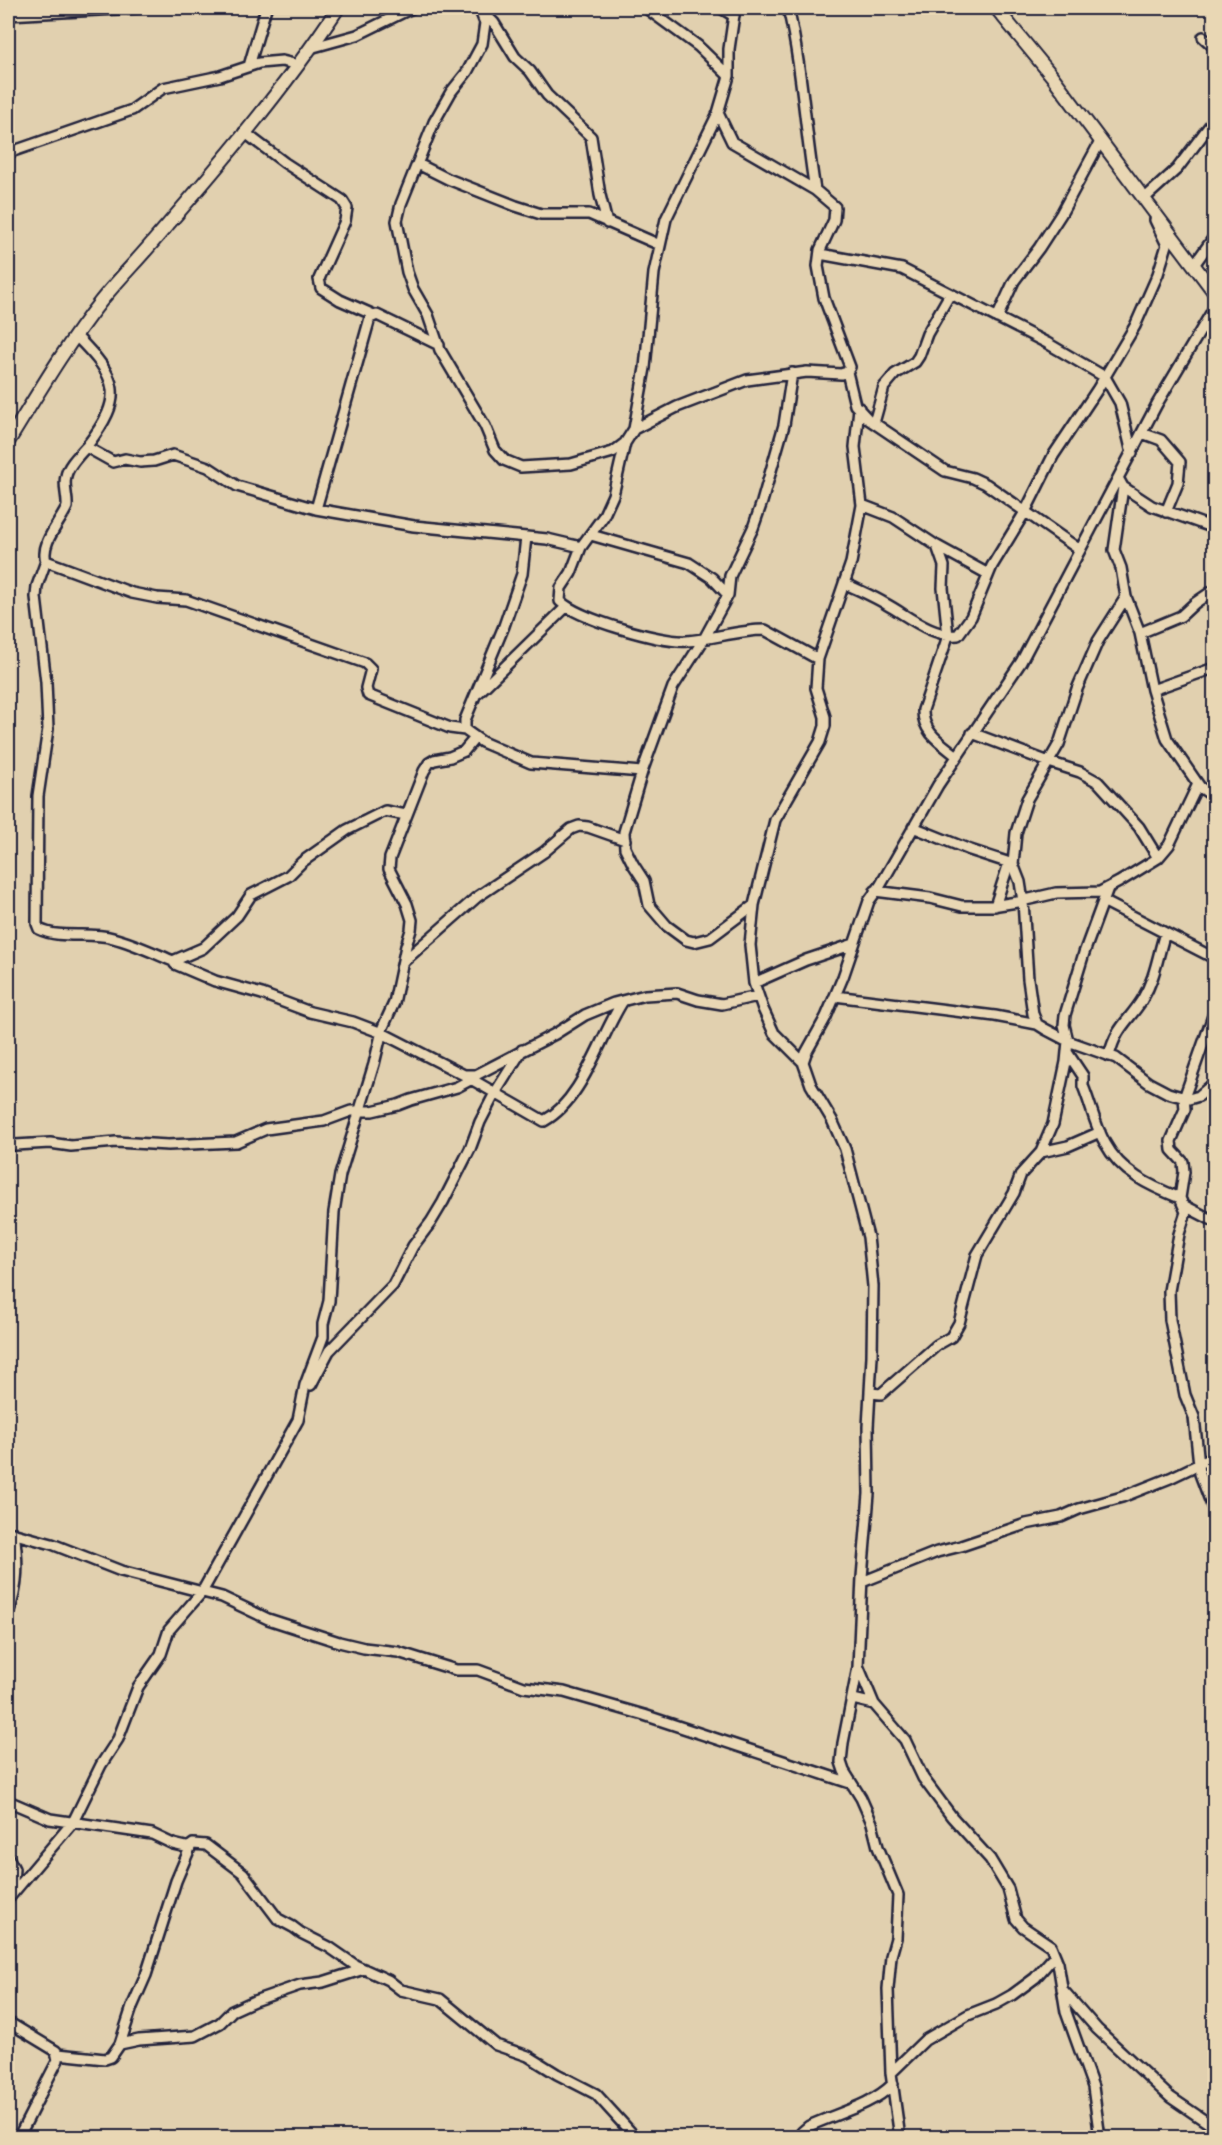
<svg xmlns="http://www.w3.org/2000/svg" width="1222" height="2145" viewBox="0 0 1222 2145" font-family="'Gochi Hand',sans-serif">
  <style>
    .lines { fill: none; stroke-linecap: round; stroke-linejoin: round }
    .minor-casing { stroke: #22223b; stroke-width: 14 }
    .tertiary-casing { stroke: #22223b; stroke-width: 16 }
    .minor { stroke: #e9d7b4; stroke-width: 9 }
    .tertiary { stroke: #e9d7b4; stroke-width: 12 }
  </style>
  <rect width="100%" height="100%" fill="#e1d0af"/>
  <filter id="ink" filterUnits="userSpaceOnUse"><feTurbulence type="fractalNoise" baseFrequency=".0167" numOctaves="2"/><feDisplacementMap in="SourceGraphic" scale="12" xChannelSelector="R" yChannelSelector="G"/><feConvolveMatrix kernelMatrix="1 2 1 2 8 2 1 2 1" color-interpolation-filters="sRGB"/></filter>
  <g filter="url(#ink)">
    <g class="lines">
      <g class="minor-casing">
        <path id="minor" d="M479 8 485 23 482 44 467 72 451 92 434 122 401 204 397 221 407 272 413 289 428 315 440 350 485 426 495 450 504 460 521 467 571 464 613 452 625 443
          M646 8 698 46 729 76
          M721 8 734 16
          M735 8 729 49V76L718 113 666 219 654 273 645 368 634 429 625 443 613 495 603 517 581 547 571 573 561 588 560 601C578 619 661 643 687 641 713 639 738 630 765 630L818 659
          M788 8C802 67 805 129 815 190
          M482 11 494 23 515 57 530 71 547 95 591 137 600 195 607 223
          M8 15 135 8
          M1203 37 1214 47
          M310 48 357 35 412 8
          M249 66 266 8
          M244 132 285 163 342 200 347 208 345 221 319 279 321 288 340 300 374 315
          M8 153 132 110 163 88 220 76 259 63 282 61 298 65
          M418 164 448 179 516 206 541 214H589L660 245
          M1148 204 1145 198 1177 169 1214 120
          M820 254 902 269 1047 343 1105 377 1120 403 1132 453
          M1194 265 1214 237
          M997 318 1014 281 1039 248 1061 214 1101 140
          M76 336C119 379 125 396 87 446 80 454 68 465 66 476 63 486 68 497 67 507 60 523 40 543 46 561L132 593 157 598 186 600 365 663 371 669 366 688 368 695 450 728 465 730
          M847 372 855 405 868 419 945 471 973 478 986 484 1080 550
          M874 423 884 387 895 374 915 362 919 356 927 334 950 294
          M634 429 677 407 747 380 807 372 841 374 847 372 850 367 824 298 818 266 820 250 834 220 835 207 815 190 732 142 718 113
          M1142 433 1161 440 1180 462 1178 483 1166 512
          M89 443 88 448 113 462 125 459 140 462 154 461 173 455 208 467 237 486 316 509 414 526 547 539 581 547
          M1118 478 1123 487 1114 550 1121 568 1126 597 1140 633 1152 690 1167 739 1200 787 1214 797
          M1123 487 1152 506 1214 528
          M862 505 893 517 937 546 988 574
          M316 509 370 318 377 315 439 345
          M591 535 689 563 712 578 728 595
          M526 537 522 574 504 626 465 720V730L482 742 531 763 642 772
          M937 546 944 566 943 588 948 636 923 710C922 732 941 743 957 756
          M46 561 37 586 36 597 46 682 48 729 38 796 37 924 39 929C61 940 89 931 113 938 133 943 154 953 173 961L175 964 215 981 262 994 310 1012 353 1022 382 1033 464 1075 544 1121C583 1100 600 1036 623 1001
          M844 583C858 590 873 596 886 604 908 616 932 637 958 635L971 617 992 566 1025 512 1053 456 1097 390 1135 326 1158 274 1167 245 1155 220
          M1126 597 1098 641 1077 689 1059 744 1027 799 1016 833 1013 864 1020 882 1023 901 1028 979 1033 1014 1037 1024 1045 1029 1068 1041 1116 1058 1149 1083 1168 1093 1189 1099 1199 1096 1214 1083
          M1140 633 1181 616 1195 603 1214 590
          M1152 690 1214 668
          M478 693 566 607
          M972 733 1049 762 1080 772 1098 782 1139 827 1158 858
          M913 827 970 850 1013 864
          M875 891 930 898 962 906H992L1017 902 1056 893 1100 892 1119 882 1158 858 1169 845 1198 784
          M1103 901 1214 958
          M754 905 710 938 694 942 686 940 667 926 649 905 644 881 633 864 625 848 624 832 642 772 673 687 704 639 728 595 730 576 753 528 762 502 784 425 792 373
          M995 906 1009 863
          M173 961 203 948 237 916 251 895 288 876 302 862 347 830 385 811 406 815
          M403 962 477 897 544 852 571 829 579 826 588 827 625 840
          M754 983 806 960 854 944
          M835 996 995 1016 1037 1024
          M1214 1013 1184 1098 1185 1109 1171 1141 1172 1150 1183 1162 1184 1172 1180 1198 1186 1212 1179 1234 1169 1291 1170 1320 1185 1395 1194 1417 1200 1474 1214 1511
          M1067 1052 1083 1076V1086C1091 1105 1095 1126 1105 1143 1121 1173 1150 1186 1180 1198
          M1109 1056C1116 1027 1128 1022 1142 1000 1156 976 1157 958 1165 933
          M803 1062 774 1033 763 1009 754 983 750 945 754 905 775 820 820 742 825 726V717L816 688 818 659 851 563 862 505 855 447 859 408
          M464 1075H476L555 1034 585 1015 614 1003 645 995 677 993 698 1000 722 1004 758 996
          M8 1143 15 1145 50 1143 71 1146 116 1142 168 1145 236 1142 266 1129 324 1121 351 1111H372L398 1105 411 1100 457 1087 472 1079
          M1041 1152 1068 1146 1100 1132
          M1185 1206 1214 1221
          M311 1385 329 1351 393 1285 413 1246 431 1222 443 1202 470 1149 480 1122 495 1093 522 1050
          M870 1393 881 1394 937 1345 951 1337 959 1323 977 1255 1014 1193 1021 1174 1041 1152 1053 1124 1066 1062 1068 1041 1064 1025 1065 1015 1084 953 1108 888
          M8 1532 52 1544 121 1571 222 1597 268 1619 339 1642 364 1648 398 1652 456 1670H478L524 1687 564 1692 644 1715 850 1783
          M862 1582 937 1552 961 1546 1026 1524 1061 1517 1079 1509 1122 1497 1170 1478 1214 1457
          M8 1613C19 1587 18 1560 14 1533
          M859 1668 874 1704 905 1740 923 1778 952 1817 990 1859 1008 1889 1016 1919 1023 1927 1051 1946 1058 1963 1066 2012 1093 2087 1100 2138
          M853 1699 874 1704
          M8 1801 50 1819 152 1834 173 1844 190 1848 176 1881 146 1975 132 2007 120 2044 111 2057 105 2059 58 2054
          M189 1847 193 1844 206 1845 243 1873 278 1919 293 1927 301 1933 329 1947 355 1965 388 1980 401 1990 440 1999 496 2045 528 2056 557 2074 596 2094 636 2138
          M8 1857 14 1869 12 1894
          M8 1899 73 1822 101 1765 118 1739 138 1687 161 1654 169 1630 202 1592 298 1420 305 1385 323 1337V1324L329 1301 334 1212 340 1175 374 1064 383 1027 394 1003 406 946 411 930 412 920 407 904 389 869 390 858 424 771 429 763 434 760 450 757 464 751 475 738
          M1062 1989 1097 2029 1170 2097 1214 2127
          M8 2022 56 2051 58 2060C44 2086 32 2112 18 2138
          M120 2044 139 2040 195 2036 220 2023 232 2011 254 2001 300 1985 323 1982 364 1969
          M891 2073 925 2040 968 2015 996 2004 1012 1995 1035 1978 1051 1960 1056 1958
          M801 2138 802 2132 809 2126C837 2113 871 2106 893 2084
          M900 2138 891 2073 888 1989 891 1956 896 1938 898 1895 878 1847 872 1823 861 1798 844 1771 841 1762 843 1743 858 1667 862 1577 869 1494 868 1427 872 1356 873 1286 870 1256 868 1237 845 1149 832 1120 811 1085 803 1062 806 1053 826 1017 843 977 869 901 880 886 938 785 1021 662 1157 404 1214 308"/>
      </g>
      <g class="tertiary-casing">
        <path id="tertiary" d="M996 8 1052 76 1214 292
          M8 442C37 395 66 345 101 301 117 281 135 263 152 243 217 168 283 91 338 8"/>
      </g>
      <use href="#minor" class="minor"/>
      <use href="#tertiary" class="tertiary"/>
    </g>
  </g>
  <rect width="1222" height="2145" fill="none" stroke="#e9d7b4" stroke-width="30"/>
  <rect x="15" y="15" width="1192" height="2115" fill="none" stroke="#22223b" stroke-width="2" filter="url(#ink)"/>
</svg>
